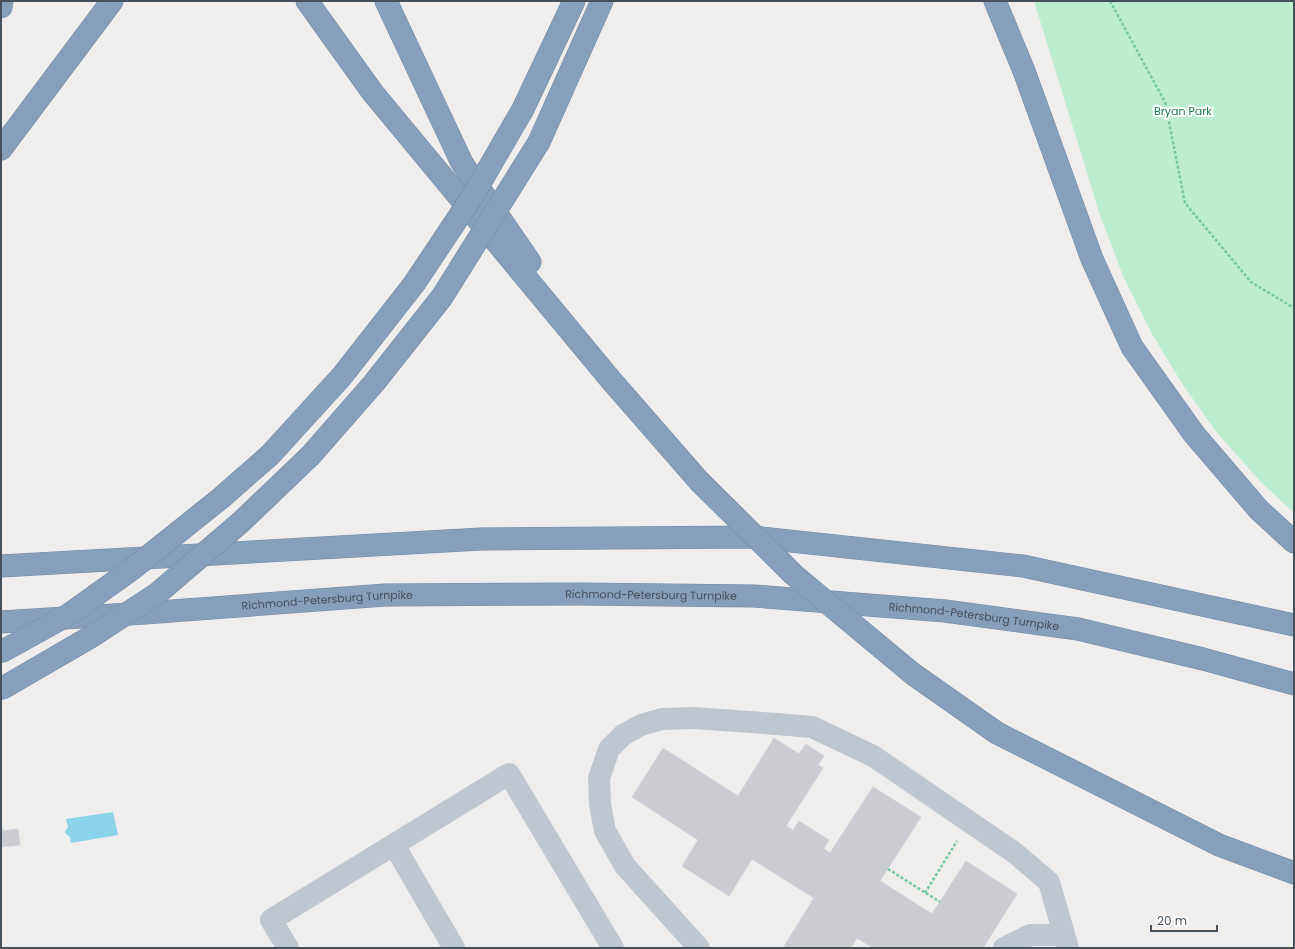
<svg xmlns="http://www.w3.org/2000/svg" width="1295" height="949" viewBox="0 0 1295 949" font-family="Poppins,sans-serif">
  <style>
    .green { fill: #bcedd0 }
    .water { fill: #8ad3e9 }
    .building { fill: #caccd2; stroke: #d1d3d9 }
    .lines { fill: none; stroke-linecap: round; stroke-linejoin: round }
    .highway-casing { stroke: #718aa7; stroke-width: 23 }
    .path { stroke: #75caa2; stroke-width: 2.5; stroke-dasharray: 3 2; stroke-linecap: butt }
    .minor { stroke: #bec7cf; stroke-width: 22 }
    .highway { stroke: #869fbb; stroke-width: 22 }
    .highway-bridge-casing { stroke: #718aa7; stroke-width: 23; stroke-linecap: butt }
    .highway-bridge { stroke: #869fbb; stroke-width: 22 }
    .labels { text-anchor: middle; stroke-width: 4; stroke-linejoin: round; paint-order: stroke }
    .park-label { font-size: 11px; fill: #19794b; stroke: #fff }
    .street-label { font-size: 11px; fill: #46505a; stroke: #fff }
  </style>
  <rect width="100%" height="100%" fill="#f0eded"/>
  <path class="green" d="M1034 1H1294V513L1261 482 1218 434 1183 385 1152 334 1123 276 1100 215Z"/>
  <path class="water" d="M113 812 118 835 71 843 70 837 66 834 65 832 68 827 66 819Z"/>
  <path class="building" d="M774 738 799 754 806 744 824 756 818 765 823 768 786 826 793 830 799 821 829 840 824 849 830 853 873 787 921 817 880 881 932 914 966 861 1017 894 983 948H873L857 938 851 948H783L814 898 752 859 729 896 682 866 698 840 632 797 663 748 738 796Z
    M1 827H2L3 831 18 829 20 845 1 847Z"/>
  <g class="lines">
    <g class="highway-casing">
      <g id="highway">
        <path d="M307 1 373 93 610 379 699 481"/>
        <path d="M386 1 462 163 530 262"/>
        <path d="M995 1 1024 71 1092 259 1132 347 1194 434 1259 510 1294 542"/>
        <path d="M1 7 2 1"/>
        <path d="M523 109 574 1"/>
        <path d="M539 142 602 1"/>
        <path d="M1 149 112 1"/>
        <path d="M270 455 342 376 414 284"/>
        <path d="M311 455 374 383 442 297"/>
        <path d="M1 566 481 539 753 537 1023 566 1294 625"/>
        <path id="s1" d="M1 622 145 613 385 595 580 594 754 596 945 611 1078 629 1203 659 1294 684"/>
        <path d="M997 733 1219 845 1294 873"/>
      </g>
    </g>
    <path class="path" d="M1110 1 1165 102 1185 203 1251 282 1294 308
      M888 869 940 902
      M925 893 957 841"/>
    <path class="minor" d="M394 845 454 948
      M288 948 271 920 509 774 613 948
      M699 948 625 866 605 831 600 804 599 778 609 749 623 735 641 725 662 719 694 718 777 724 812 727 873 756 1015 853 1049 882 1068 948
      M1004 948 1030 935H1064"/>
    <use href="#highway" class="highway"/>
    <g class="highway-bridge-casing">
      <path id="highway-bridge" d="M414 284 472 197 523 109
        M442 297 539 142
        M699 481 794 575 913 674 997 733
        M1 652 68 615 131 570 221 498 270 455
        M1 689 94 635 158 593 241 522 311 455"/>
    </g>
    <use href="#highway-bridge" class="highway-bridge"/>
  </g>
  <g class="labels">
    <g class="park-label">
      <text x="1183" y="115">Bryan Park</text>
    </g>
    <g class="street-label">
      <text dy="4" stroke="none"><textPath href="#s1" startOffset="651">Richmond-Petersburg Turnpike</textPath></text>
      <text dy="4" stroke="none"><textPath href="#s1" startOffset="327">Richmond-Petersburg Turnpike</textPath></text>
      <text dy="4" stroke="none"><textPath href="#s1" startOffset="975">Richmond-Petersburg Turnpike</textPath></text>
    </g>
  </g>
  <rect width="1295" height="949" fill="none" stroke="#46505a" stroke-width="4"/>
  <path d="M1151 925v6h66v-6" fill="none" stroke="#46505a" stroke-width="2"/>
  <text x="1157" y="925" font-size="12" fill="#46505a" stroke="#ffffff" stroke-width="3" paint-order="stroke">20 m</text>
</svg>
